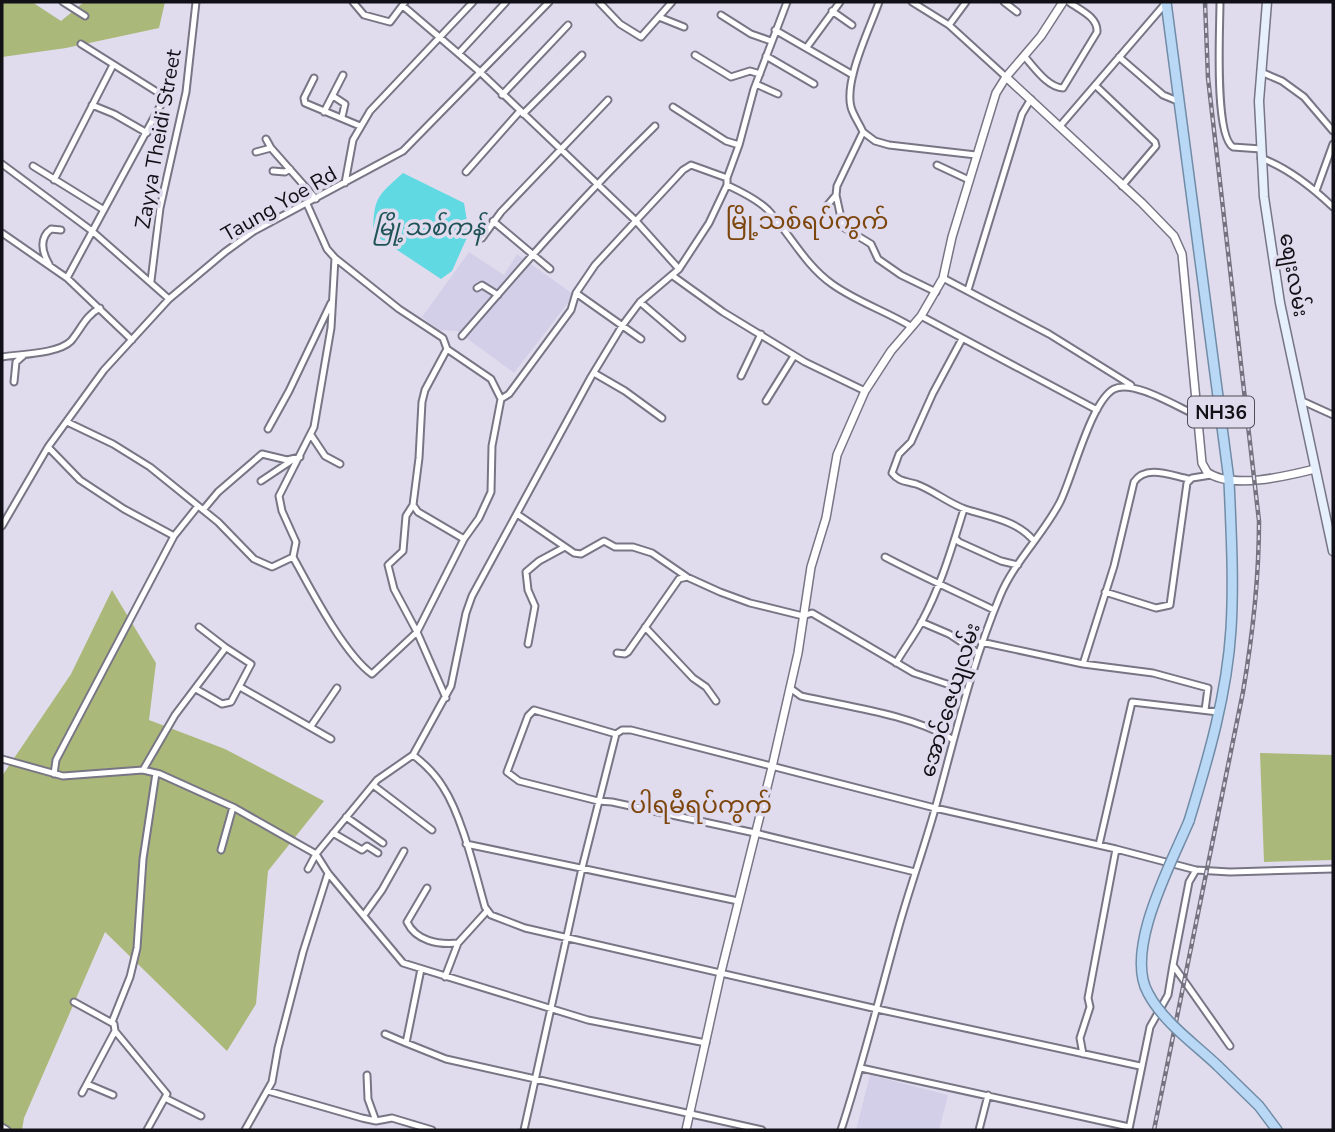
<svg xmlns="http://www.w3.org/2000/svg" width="1335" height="1132" viewBox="0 0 1335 1132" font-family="'Nunito Sans','Noto Sans Myanmar',sans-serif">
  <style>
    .built { fill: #d4cfe8 }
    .green { fill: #aab979 }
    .water { fill: #61d9e2 }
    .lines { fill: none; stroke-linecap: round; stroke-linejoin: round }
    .minor-casing { stroke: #787585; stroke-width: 9 }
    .tertiary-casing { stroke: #787585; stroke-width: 10 }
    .secondary-casing { stroke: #787585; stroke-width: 11 }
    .trunk-casing { stroke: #728ca6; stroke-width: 12 }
    .minor { stroke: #fff; stroke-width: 5 }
    .tertiary { stroke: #fff; stroke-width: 7 }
    .secondary { stroke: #e5f0fc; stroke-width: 8 }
    .trunk { stroke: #b8d8f6; stroke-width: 9 }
    .rail-casing { stroke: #75737f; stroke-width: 4.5 }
    .rail { stroke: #e0dcee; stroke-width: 2; stroke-dasharray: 5; stroke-linecap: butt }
    .trunk-bridge-casing { stroke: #728ca6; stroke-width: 12; stroke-linecap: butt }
    .trunk-bridge { stroke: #b8d8f6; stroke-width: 9 }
    .labels { text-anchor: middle; stroke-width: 7; stroke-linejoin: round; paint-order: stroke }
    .shield { fill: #e0dcee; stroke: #4f4d57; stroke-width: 2 }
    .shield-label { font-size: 19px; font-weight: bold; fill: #111016 }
    .street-label { font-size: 21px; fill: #111016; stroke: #e0dcee }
    .water-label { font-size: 23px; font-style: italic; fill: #1f5357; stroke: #e0dcee }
    .quarter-label { font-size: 24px; fill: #7d460d; stroke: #e0dcee }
  </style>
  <rect width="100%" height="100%" fill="#e0dcee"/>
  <path class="built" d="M469 252 504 275 517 254 574 295 514 373 457 331 437 330 422 317Z
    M870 1075 948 1095 939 1130H856Z"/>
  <path class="green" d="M2 2H32L61 21 84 2H165L159 28 66 48 2 57Z
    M112 590 156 663 149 720 225 749 324 801 268 871 256 1004 227 1051 105 932 24 1118 22 1130H2V776L71 674Z
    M1260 753 1333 755V860L1264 862Z"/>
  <path class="water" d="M403 173 464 203 469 233 452 271 441 279 373 234C374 198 376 197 403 173Z"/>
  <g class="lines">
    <g class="minor-casing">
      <path id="minor" d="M63 2 85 16
        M353 2 364 15 390 22 405 2
        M599 2 620 24 641 37 672 2
        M787 2 754 89 739 145 727 178V185L709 223 679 269 640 302 622 326 591 377 472 596 466 613 451 686 413 755C425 764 435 774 443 787 462 816 475 872 485 907L491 915 525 928 877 1009 1140 1066
        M879 2C870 28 844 80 851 107 853 115 859 123 863 132L837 186 836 195 843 227 871 244 878 259 901 275 936 292
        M912 2 949 25 1006 77
        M1004 2 1017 12
        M1220 2C1220 27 1214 135 1233 147L1261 149
        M403 6 480 72 636 221 679 269
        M832 11 852 25
        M721 15 751 34 771 41
        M659 17 684 27
        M949 25 966 2
        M775 30 853 75
        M807 47 840 2
        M459 53 506 2
        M695 55 731 77 750 71 760 74
        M766 56 814 84
        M1024 56C1034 67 1048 88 1063 88L1097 32C1098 17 1080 10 1069 2
        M1119 57 1163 95 1180 102
        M1261 72 1282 81 1304 97 1333 131
        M314 78 304 98 305 103 360 126
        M756 84 778 94
        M1095 85 1155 142 1156 146 1122 186
        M502 95 568 25
        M333 96 345 104 342 117
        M92 105 114 114 147 133
        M673 107 726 141 739 145
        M324 112 343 75
        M523 114 582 55
        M1060 126 1165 4
        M863 132 875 141 889 145 976 155
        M266 139 271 148 316 199
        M256 152 271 148
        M1261 158C1288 168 1312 187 1333 207
        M2 164 92 231 169 299
        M937 165 969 180
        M33 166 104 210
        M273 171 285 172 290 169
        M466 172 520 111
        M54 180 113 65
        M345 183 353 140 370 111 473 2
        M727 185C740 191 758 200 768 210 790 234 805 265 832 284 857 302 886 311 912 327
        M1316 191 1333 144
        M307 204 327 249 335 258 399 309 443 338 447 349 491 379 501 399 492 446 491 492 479 518 464 539 417 632 446 698
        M826 207 836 195
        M493 221 550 269
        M2 233 67 278 132 340
        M482 238 501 212 608 100
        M335 258 331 328 314 427 279 496 282 511 296 542 293 557C310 588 344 654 372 674L417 632 394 589 388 565 403 551 406 516 413 505
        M49 264C42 252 39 238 51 229L61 230
        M673 276 723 312 805 362 865 391
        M67 278 164 99 162 95 81 44
        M943 278 1049 334 1131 385
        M151 281 160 208 186 92 196 2
        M477 288 482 285 498 295
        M968 290 1022 114 1031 99
        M576 293 641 339
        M640 302 682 338
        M921 316 1097 410
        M462 336C524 264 586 193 655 126
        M962 339 933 393 911 442 899 454 892 473C899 482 906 481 916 484 933 490 948 503 965 509 989 517 1017 520 1034 541
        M447 349 425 390 422 402 419 458 413 505 418 512 464 539
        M2 357C20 354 58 354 71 341 81 329 86 315 100 308
        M594 373 625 391 662 418
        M741 376 761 334
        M14 382 16 362 24 355
        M501 399 509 394 571 310 576 293 595 265 683 170 691 165 727 178
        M1300 400 1333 415
        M766 401 794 356
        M67 422 113 444 150 467 218 522 254 559 272 567 293 557
        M268 429 289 391 331 303
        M311 435 325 456 340 464
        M48 447 80 480 124 509 174 536 198 506
        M261 481 291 461
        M203 510 218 492 262 454 287 460 300 457
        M517 514 574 553 581 554 604 541 615 547H633L652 553 687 577 720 592 750 603 803 616 812 613 914 673 950 685 966 692
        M2 526 48 447 104 370 169 299 225 252 254 231 403 151 549 2
        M955 538 959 542 1001 561 1018 565
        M885 557C921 576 957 592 994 610
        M1105 592 1156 608 1170 605 1187 483 1192 478 1211 475
        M921 622 949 634 978 653
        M645 627 693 678 706 687 716 701
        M981 642 1083 664 1153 673 1208 688 1205 710
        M528 644 535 606 528 590 526 572 539 561 563 548
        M617 653 625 654 628 652 679 579 687 577
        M896 663C904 649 914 636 922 621 941 586 952 547 964 509
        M1083 664 1114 566 1134 482C1146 464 1172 476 1189 479
        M240 687 331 739
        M790 688 801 696C849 707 909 714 952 739
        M196 689 222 704 231 702 251 664 225 647
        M311 726 337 688
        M616 734 534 710 528 716 507 772 519 781 598 801 612 802 755 833 915 872
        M2 759 63 776 143 770 160 774 233 807 316 854 328 873 403 963 588 1020 706 1043
        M143 770 175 715 224 650 225 647 199 627
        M54 774 56 760 174 536
        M373 785 432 830
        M346 817 383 843
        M333 833 362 850 367 846 378 853
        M466 844 738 901
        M1099 845 1132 702 1218 712
        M221 850 233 807
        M308 869 316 854 377 780 413 755
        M1196 870 1189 882 1173 965 1230 1046
        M427 888 407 922C416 941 438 945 458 943L487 911
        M364 915 382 890 404 851
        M421 969 406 1043 446 1059 762 1130
        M445 977 458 943
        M74 1002 114 1024 115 1031 167 1094 147 1130
        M112 1022 130 977 137 948 143 859 156 773
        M385 1034 406 1043
        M1083 1054 1080 1038 1090 1007 1088 998 1116 849
        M861 1068 1129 1127
        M367 1075 368 1099 376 1121
        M87 1084 113 1095
        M268 1091 362 1118 376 1121 392 1118 432 1130
        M82 1093 115 1031
        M167 1099 201 1116
        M2 1127 7 1130
        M1129 1129 1150 1027 1168 995 1173 965
        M245 1130 272 1082 278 1048 303 952 328 873
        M524 1130 582 868 616 734 622 730H631L935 808 1116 849 1196 870 1230 872 1333 869
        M841 1130C863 1063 880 994 899 926 910 887 924 848 935 809 955 737 971 665 1000 596 1014 562 1043 535 1060 502 1073 476 1091 401 1114 389 1133 379 1179 408 1198 416
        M979 1130 988 1095"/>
    </g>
    <g class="tertiary-casing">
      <path id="tertiary" d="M1006 77 1142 203 1174 236 1182 254 1202 463 1207 472C1231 490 1287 476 1315 469
        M686 1130 721 972 772 767 798 653 811 567 826 518 837 455 865 391 891 351 921 316 943 278 952 237 996 93 1006 77 1041 36 1063 2"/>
    </g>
    <g class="secondary-casing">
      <path id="secondary" d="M1267 2 1259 101 1264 197 1280 303 1333 551"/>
    </g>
    <g class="trunk-casing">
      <path id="trunk" d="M1166 2 1229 480C1231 529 1234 580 1231 629 1227 695 1208 759 1189 821
        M1218 1066 1259 1106 1277 1130"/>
    </g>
    <use href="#minor" class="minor"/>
    <use href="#tertiary" class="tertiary"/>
    <use href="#secondary" class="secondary"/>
    <use href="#trunk" class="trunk"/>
    <g class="rail-casing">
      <path id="rail" d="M1154 1130 1243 692C1253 633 1259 581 1259 521L1208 78 1205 2"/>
    </g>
    <use href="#rail" class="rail"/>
    <g class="trunk-bridge-casing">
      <path id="trunk-bridge" d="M1189 821C1171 864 1124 950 1148 993 1163 1022 1195 1044 1218 1066"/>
    </g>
    <use href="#trunk-bridge" class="trunk-bridge"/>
  </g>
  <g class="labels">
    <rect class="shield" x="1188" y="396.5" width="66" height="31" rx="5"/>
    <g class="shield-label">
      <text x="1221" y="419">NH36</text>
    </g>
    <g class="street-label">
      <text transform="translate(158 139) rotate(-80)" y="7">Zayya Theidi Street</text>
      <text transform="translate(279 204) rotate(-30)" y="7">Taung Yoe Rd</text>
      <text transform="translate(1294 275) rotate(80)" y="7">စျေးလမ်း</text>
      <text transform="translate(950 700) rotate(-73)" y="7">အောင်ဇေယျလမ်း</text>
    </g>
    <g class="water-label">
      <text x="429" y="235">မြို့သစ်ကန်</text>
    </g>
    <g class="quarter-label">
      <text x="807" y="229">မြို့သစ်ရပ်ကွက်</text>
      <text x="701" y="813">ပါရမီရပ်ကွက်</text>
    </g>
  </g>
  <rect width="1335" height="1132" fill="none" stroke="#111016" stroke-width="7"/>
</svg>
